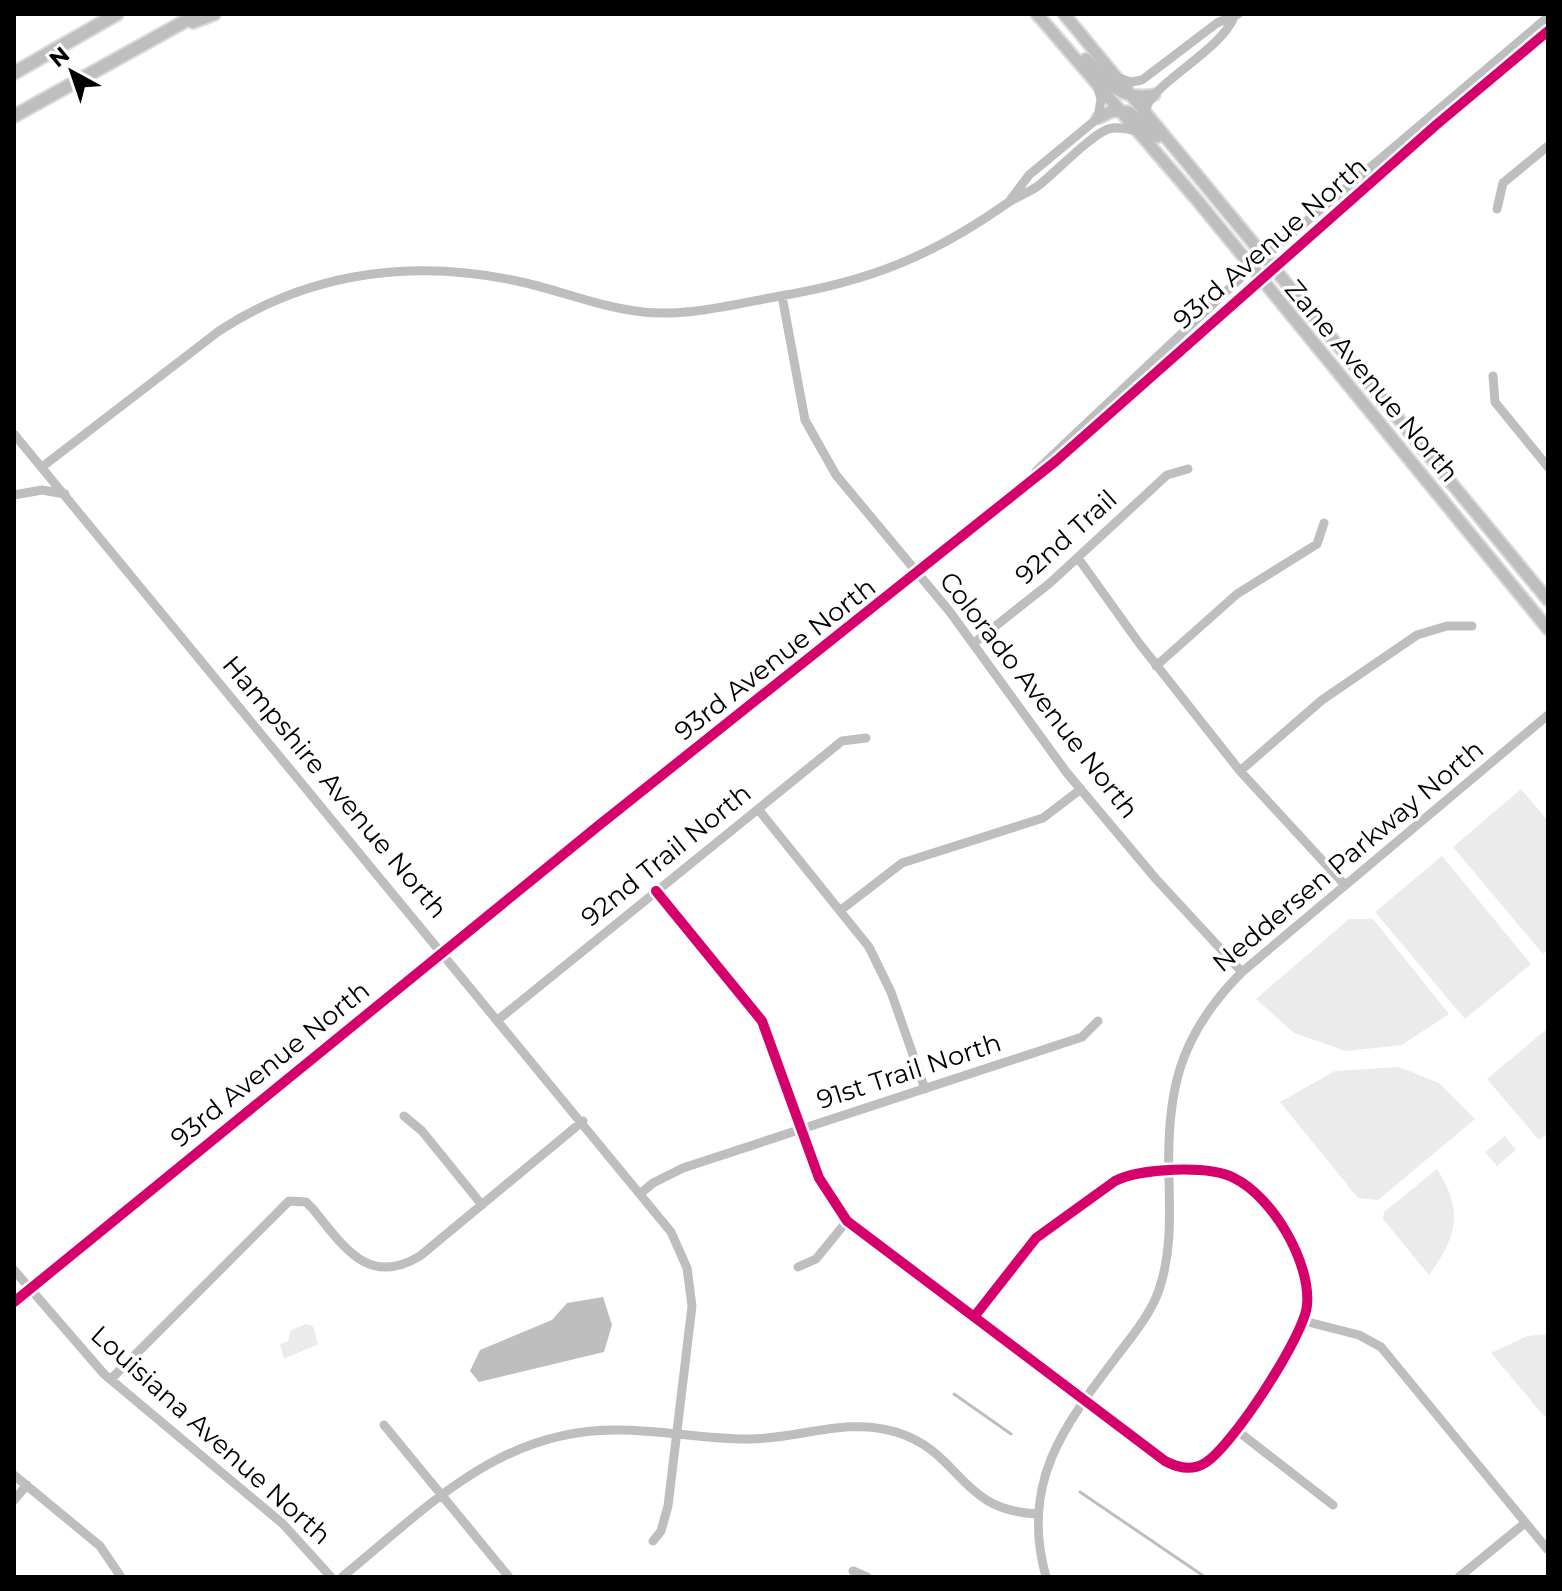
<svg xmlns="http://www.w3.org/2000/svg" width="1562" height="1591" viewBox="0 0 1562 1591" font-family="Montserrat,sans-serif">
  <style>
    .green { fill: #ebebeb }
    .water { fill: #bebebe }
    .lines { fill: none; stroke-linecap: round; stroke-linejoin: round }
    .stream { stroke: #bebebe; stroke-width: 3 }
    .major-casing { stroke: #dbdbdb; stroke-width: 15 }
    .highway-casing { stroke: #dbdbdb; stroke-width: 16 }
    .minor { stroke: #bebebe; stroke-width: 9 }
    .major { stroke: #bebebe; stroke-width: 11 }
    .highway { stroke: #bebebe; stroke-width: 12 }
    .cycleway-casing { stroke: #fff; stroke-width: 15 }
    .cycleway { stroke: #d6006c; stroke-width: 10 }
    .labels { text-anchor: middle; stroke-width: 7; stroke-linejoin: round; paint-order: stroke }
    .street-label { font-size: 26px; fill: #000; stroke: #fff }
  </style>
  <rect width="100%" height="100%" fill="#fff"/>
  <path class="green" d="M1521 789 1548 821V950L1543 954 1453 847Z
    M1442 856 1531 964 1465 1019 1375 912Z
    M1349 919H1373L1449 1014 1402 1045 1346 1051 1294 1033 1256 999Z
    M1548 1028V1133L1539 1140 1487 1079Z
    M1399 1067 1439 1083 1475 1119 1378 1200 1358 1198 1280 1102 1335 1071Z
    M1505 1136 1516 1150 1497 1166 1485 1152Z
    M1437 1169C1464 1211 1457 1237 1429 1275L1383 1219 1384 1212Z
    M306 1324 313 1326 318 1344 284 1359 280 1344 288 1341 291 1330Z
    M1548 1334V1416H1544L1491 1353 1527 1336Z"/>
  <path class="water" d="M603 1297 612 1325 604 1352 479 1382 470 1371 480 1350 552 1320 567 1303Z"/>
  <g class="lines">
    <path class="stream" d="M954 1394 1011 1434
      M1080 1492 1205 1577"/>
    <g class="major-casing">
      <path id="major" d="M1037 14 1197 200 1548 629
        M1064 14 1548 600
        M1086 59C1107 82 1120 101 1154 95
        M1098 118 1112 111 1129 112 1157 137"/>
    </g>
    <g class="highway-casing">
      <path id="highway" d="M193 22 214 14
        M14 73 117 14
        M14 116 198 14"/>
    </g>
    <path class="minor" d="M1116 77 1131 82 1142 80 1217 23 1238 14
      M1145 112C1149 84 1220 52 1234 17
      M1011 199 1029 175 1098 118 1101 99 1097 85
      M1497 209 1503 183 1548 146
      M782 296 805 420 836 475 950 612 1067 773 1156 879 1242 972
      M1493 376 1495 402 1548 467
      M14 434 671 1232 687 1268 692 1306 668 1506 661 1531 653 1541
      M42 467 219 331C312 270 419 258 526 283 564 292 603 308 643 312 687 317 736 304 780 296 870 281 932 256 1006 204 1016 197 1028 193 1038 186 1056 172 1090 136 1108 129 1118 126 1128 129 1138 131
      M1036 471 1250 269 1548 17
      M14 495 42 490 65 494
      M1078 558 1139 643 1240 771 1345 885
      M974 643 1050 583 1167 475 1188 469
      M1156 666 1237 594 1317 544 1324 523
      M1240 771 1322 700 1417 635 1447 626H1472
      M758 809 869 947 891 992 925 1089
      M656 891 762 1021 819 1178 847 1221 1165 1461C1178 1468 1192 1471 1205 1463 1231 1448 1305 1335 1307 1305 1311 1263 1273 1197 1234 1178 1209 1165 1139 1168 1115 1181L1036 1238 974 1317
      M841 910 902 863 1043 818 1081 789
      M499 1019 842 741 866 738
      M404 1116 422 1131 482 1205
      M641 1193 653 1183 683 1168 1082 1037 1098 1021
      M798 1267 816 1259 847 1221
      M14 1270 104 1374 283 1524 331 1577
      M14 1302 598 826 1056 461 1436 125 1548 31
      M1304 1321 1359 1335 1381 1347 1548 1550
      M111 1379 289 1201 306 1202 312 1208C343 1245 367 1288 420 1256L583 1121
      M384 1425 509 1577
      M1235 1429 1333 1505
      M14 1475 100 1546 121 1577
      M14 1500 27 1485
      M853 1571 867 1577
      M342 1577C428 1507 500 1428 619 1430 664 1430 707 1440 752 1439 801 1438 848 1417 896 1432 962 1452 958 1511 1038 1514
      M1046 1577C1020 1483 1063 1427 1117 1356 1133 1335 1150 1315 1159 1290 1171 1254 1170 1219 1169 1181 1166 1093 1178 1036 1242 972L1548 715
      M1459 1577 1525 1523"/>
    <use href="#major" class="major"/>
    <use href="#highway" class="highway"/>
    <g class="cycleway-casing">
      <path id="cycleway" d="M656 891 762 1021 819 1178 847 1221 1165 1461C1178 1468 1192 1471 1205 1463 1231 1448 1305 1335 1307 1305 1311 1263 1273 1197 1234 1178 1209 1165 1139 1168 1115 1181L1036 1238 974 1317
        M14 1302 598 826 1056 461 1436 125 1548 31"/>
    </g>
    <use href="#cycleway" class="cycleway"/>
  </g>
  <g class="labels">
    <g class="street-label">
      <text transform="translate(1270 243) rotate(-41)" y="9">93rd Avenue North</text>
      <text transform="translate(1372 381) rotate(50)" y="9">Zane Avenue North</text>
      <text transform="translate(1066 537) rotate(-42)" y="9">92nd Trail</text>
      <text transform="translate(775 659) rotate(-38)" y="9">93rd Avenue North</text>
      <text transform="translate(1039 695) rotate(52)" y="9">Colorado Avenue North</text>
      <text transform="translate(335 787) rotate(50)" y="9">Hampshire Avenue North</text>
      <text transform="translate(666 855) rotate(-39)" y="9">92nd Trail North</text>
      <text transform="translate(1348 856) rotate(-40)" y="9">Neddersen Parkway North</text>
      <text transform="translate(270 1064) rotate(-39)" y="9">93rd Avenue North</text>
      <text transform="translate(909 1071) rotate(-18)" y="9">91st Trail North</text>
      <text transform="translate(211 1435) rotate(42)" y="9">Louisiana Avenue North</text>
    </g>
  </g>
  <rect width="1562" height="1591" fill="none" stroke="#000000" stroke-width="32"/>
  <g transform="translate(72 72) rotate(320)" stroke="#ffffff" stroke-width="6" paint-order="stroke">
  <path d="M0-6L14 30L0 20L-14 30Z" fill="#000000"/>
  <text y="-12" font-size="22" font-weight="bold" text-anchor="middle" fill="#000000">N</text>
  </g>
</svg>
